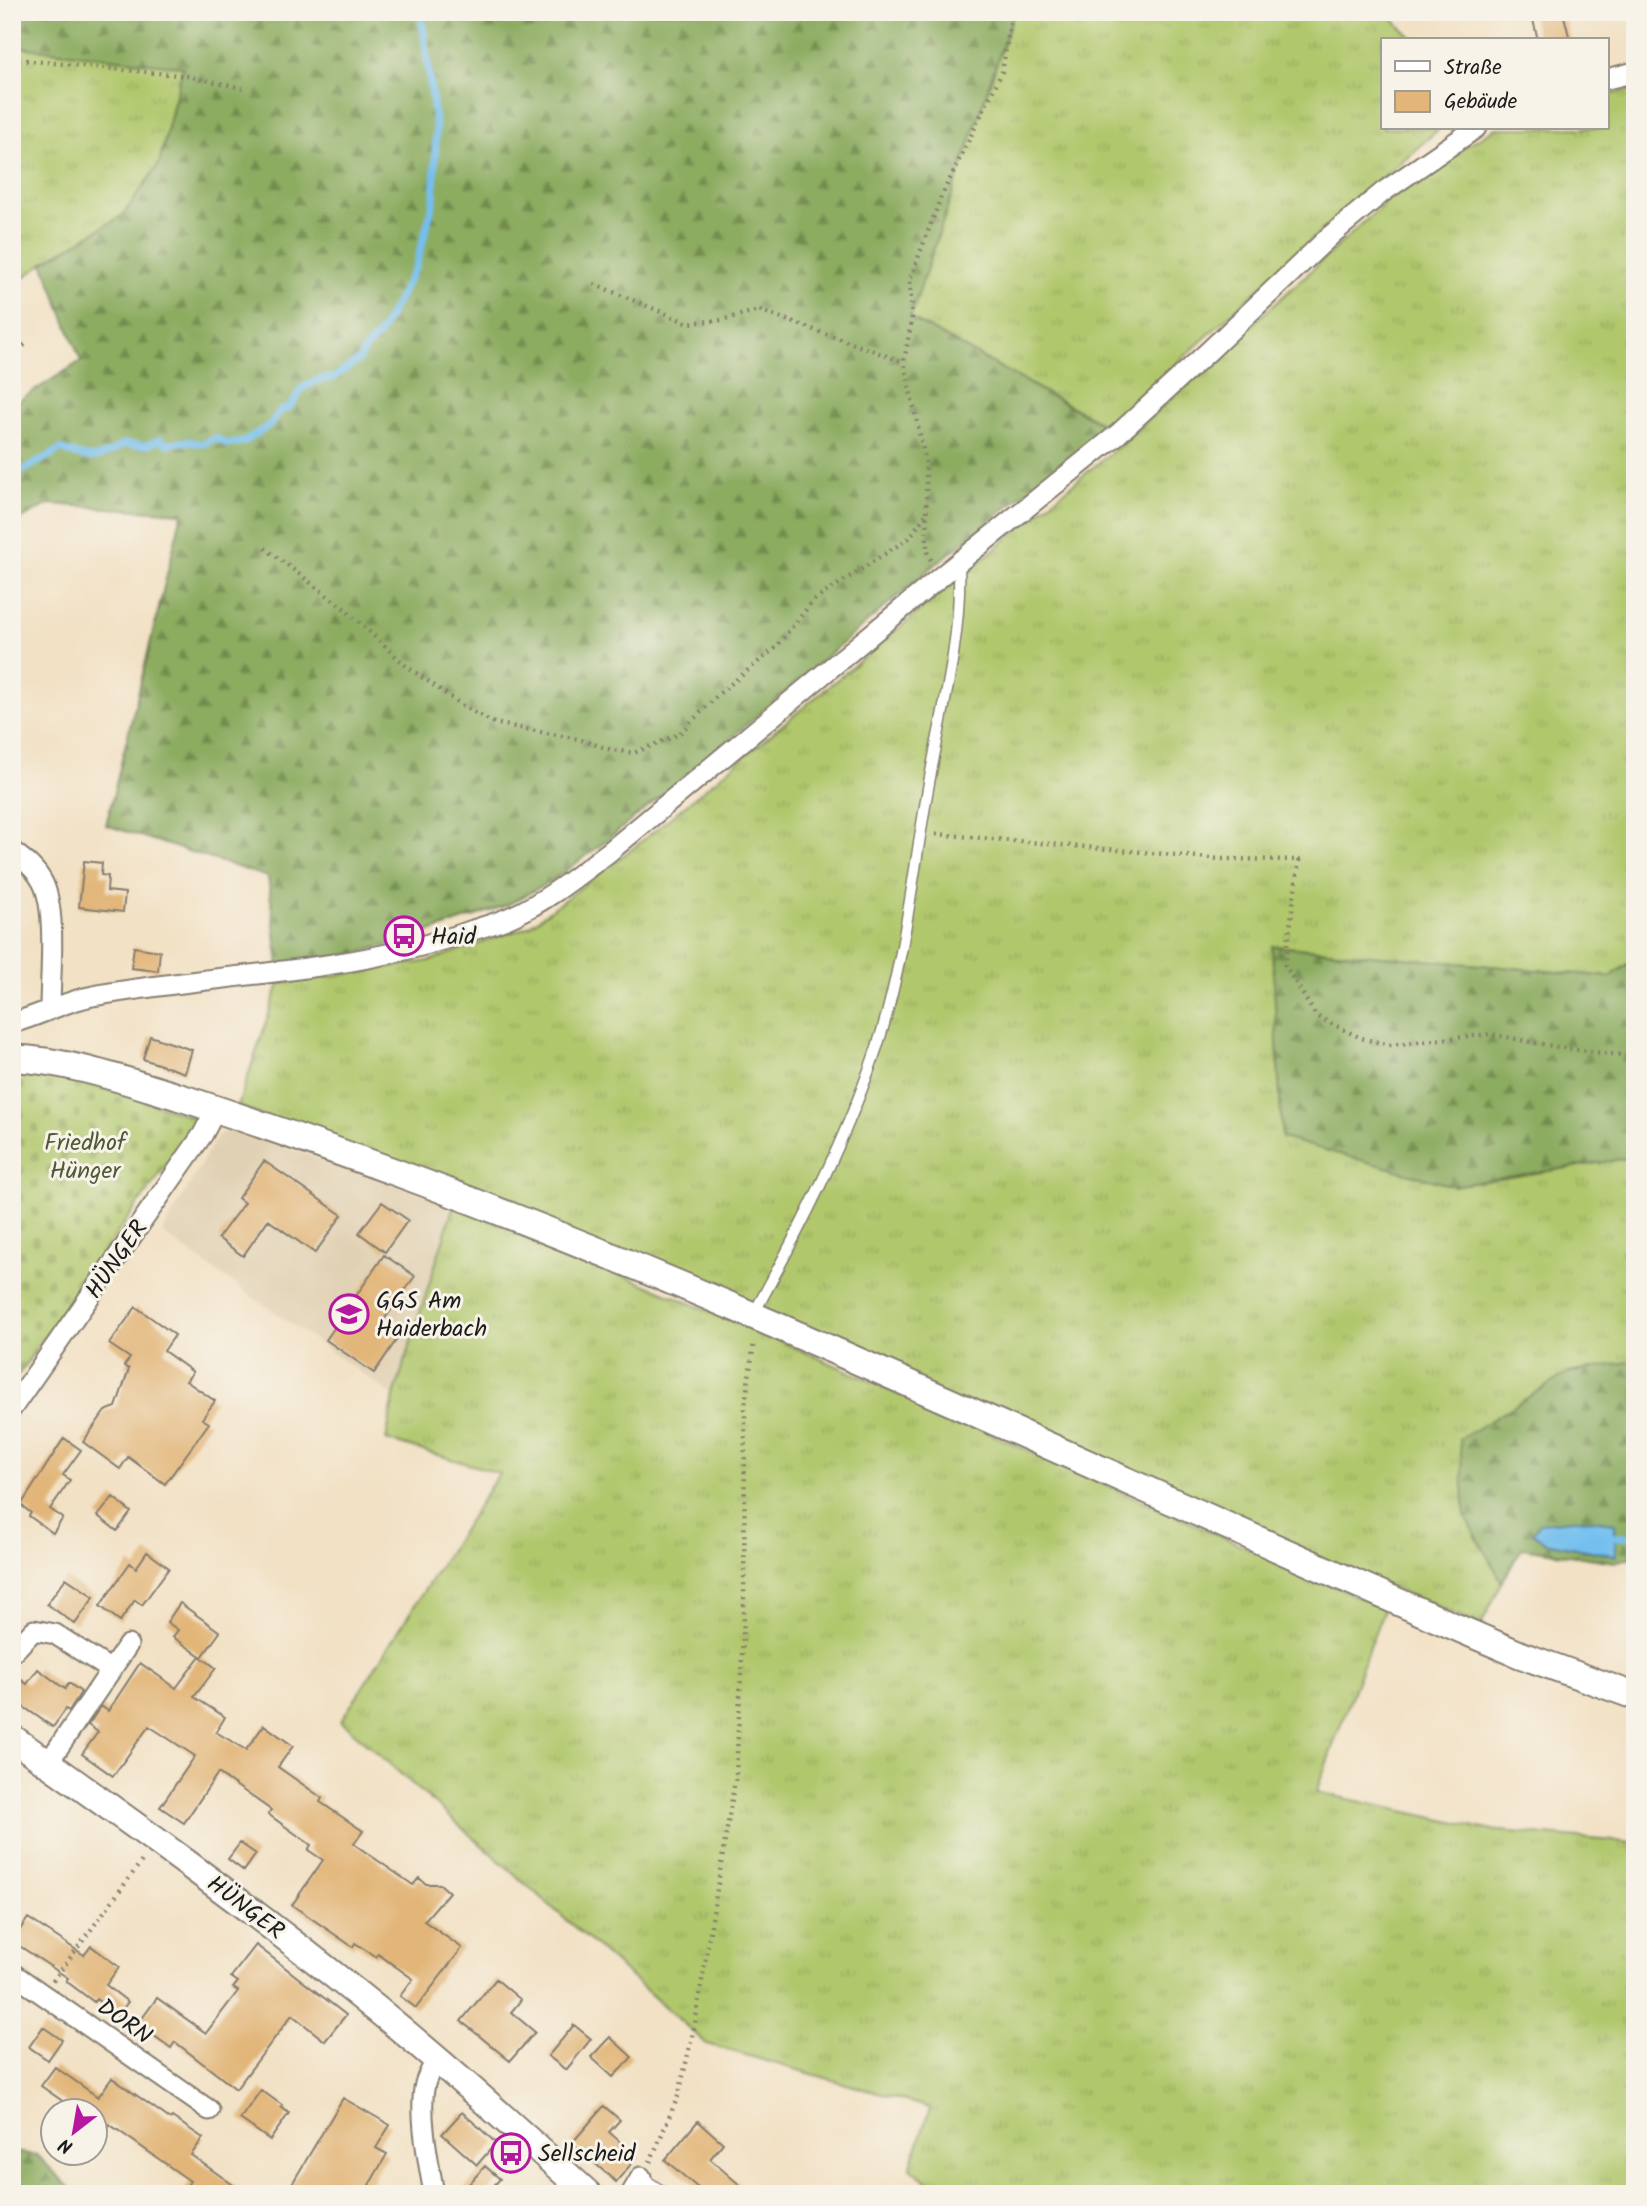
<svg xmlns="http://www.w3.org/2000/svg" width="1647" height="2206" viewBox="0 0 1647 2206" font-family="Kalam,sans-serif">
  <style>
    .built { fill: #e1d1b4 }
    .grass { fill: url(#grass-tufts); stroke: #667244; stroke-width: 2 }
    .forest { fill: url(#forest-firs); stroke: #54643e; stroke-width: 2 }
    .cemetery { fill: url(#cemetery-stones); stroke: #667244; stroke-width: 2 }
    .water { fill: #75bfee; stroke: #486e85; stroke-width: 2 }
    .lines { fill: none; stroke-linecap: round; stroke-linejoin: round }
    .stream { stroke: #75bfee; stroke-width: 7 }
    .building { fill: #e2b679 }
    .lane-casing { stroke: #877e70; stroke-width: 13 }
    .street-casing { stroke: #877e70; stroke-width: 23 }
    .secondary-casing { stroke: #877e70; stroke-width: 30 }
    .path { stroke: #877e70; stroke-width: 4.5; stroke-dasharray: 2 5; stroke-linecap: butt }
    .lane { stroke: #fff; stroke-width: 10 }
    .street { stroke: #fff; stroke-width: 19 }
    .secondary { stroke: #fff; stroke-width: 26 }
    .labels { text-anchor: middle; stroke-width: 6; stroke-linejoin: round; paint-order: stroke }
    .poi-label { font-size: 24px; fill: #1c1c1c; stroke: #f7f3e8; text-anchor: start }
    .park-label { font-size: 24px; fill: #505838; stroke: #f7f3e8 }
    .street-label { font-size: 24px; fill: #1c1c1c; stroke: #f7f3e8 }
  </style>
  <defs>
    <pattern id="grass-tufts" width="24" height="20" patternUnits="userSpaceOnUse" patternTransform="scale(1.75)"><rect width="24" height="20" fill="#b0c76c"/><path d="M3 7l-1-3M5 7V3M7 7l1-3M15 17l-1-3M17 17v-4M19 17l1-3" fill="none" stroke="#97aa5d"/></pattern>
    <pattern id="forest-firs" width="22" height="20" patternUnits="userSpaceOnUse" patternTransform="scale(1.75)"><rect width="22" height="20" fill="#8cac60"/><path d="M5 1l3.5 6h-7zM16 11l3.5 6h-7z" fill="#728b4e"/></pattern>
    <pattern id="cemetery-stones" width="16" height="16" patternUnits="userSpaceOnUse" patternTransform="scale(1.75)"><rect width="16" height="16" fill="#b0c76c"/><path d="M2 7V4a2 2 0 0 1 4 0v3zM10 15v-3a2 2 0 0 1 4 0v3z" fill="#97aa5d"/></pattern>
  </defs>
  <rect width="100%" height="100%" fill="#f7f3e8"/>
  <filter id="ink" filterUnits="userSpaceOnUse"><feTurbulence type="fractalNoise" baseFrequency=".0143" numOctaves="2"/><feDisplacementMap in="SourceGraphic" scale="14" xChannelSelector="R" yChannelSelector="G"/><feConvolveMatrix kernelMatrix="1 2 1 2 8 2 1 2 1" color-interpolation-filters="sRGB"/></filter>
  <filter id="wash" filterUnits="userSpaceOnUse"><feTurbulence type="fractalNoise" baseFrequency=".00686" numOctaves="4" result="noise"/><feDisplacementMap in="SourceGraphic" scale="28" xChannelSelector="R" yChannelSelector="G"/><feGaussianBlur stdDeviation="1.57" result="paint"/><feColorMatrix in="noise" values="0 0 0 0 0 0 0 0 0 0 0 0 0 0 0 0 0 1.4 0 .05"/><feComposite in="paint" operator="in"/></filter>
  <g filter="url(#wash)">
    <rect width="100%" height="100%" fill="#f2e1c4"/>
    <path class="built" d="M229 1130 238 1131 454 1205 394 1396 162 1233 217 1136Z"/>
    <path class="grass" d="M1014 12H1386L1414 40H1383V128H1440L1319 233 1108 427 910 318Z
      M12 46 183 66 159 164 123 215 43 263 12 287Z
      M1635 89V959L1610 977 1273 946 1453 1186 1635 1157V1361L1568 1374 1465 1516 1502 1582 1481 1625 238 1106 279 984 429 961 529 926 636 846 1126 440 1387 201 1464 147 1496 128H1607V95Z
      M454 1205 769 1336 1384 1608 1316 1792 1489 1830 1635 1843V2194H943L910 2168 930 2108 707 2044 341 1721 499 1473 386 1440 394 1396Z"/>
    <path class="forest" d="M12 12H1014L910 318 1108 427 926 572 704 761 601 845 552 881 507 905 407 940 350 955 279 965 268 877 106 825 182 513 49 504 12 524V405L81 361 43 263 123 215 159 164 183 67 12 46Z
      M1272 946 1610 977 1635 959V1157L1453 1186 1282 1138Z
      M1635 1361V1556L1615 1562 1522 1548 1502 1582 1465 1516 1460 1439 1568 1373Z
      M12 2152 37 2155 76 2194H12Z"/>
    <path class="cemetery" d="M12 1071C75 1076 134 1097 193 1117L194 1127 110 1243 12 1384Z"/>
    <path class="water" d="M1583 1519 1615 1523 1616 1556 1545 1542 1533 1533 1540 1523Z"/>
    <g class="lines">
      <path class="stream" d="M12 477 61 449C87 460 98 462 123 444 140 444 143 449 160 439L167 444 187 441 203 444 216 438 227 444 244 442 271 424 280 411 291 406 302 388 321 379 333 378 360 359 366 348 379 335 416 266 434 200 436 129 421 12
        M1615 1537 1635 1536"/>
    </g>
    <g id="blocks">
      <path class="building" d="M1531 12H1563L1570 40H1538Z
        M84 861 102 863 101 875 108 876 107 891 125 893 123 912 79 907Z
        M134 947 160 951 158 971 131 968Z
        M150 1036 192 1050 185 1073 143 1059Z
        M264 1161 342 1215 315 1253 268 1220 243 1256 218 1238 244 1203 238 1198Z
        M382 1202 408 1220 385 1252 359 1233Z
        M384 1255 415 1276 381 1324 399 1336 374 1373 326 1340Z
        M136 1307 175 1335 164 1351 193 1372 186 1381 215 1401 202 1419 209 1423 165 1484 128 1457 120 1469 83 1442 105 1411 116 1407 129 1369 124 1366 130 1358 109 1344Z
        M64 1438 81 1450 63 1475 70 1480 50 1509 63 1518 53 1533 29 1516 31 1513 21 1505Z
        M113 1497 131 1512 117 1531 98 1516Z
        M147 1552 169 1568 142 1605 135 1600 120 1621 100 1606 130 1563 136 1568Z
        M66 1578 94 1597 75 1624 47 1604Z
        M180 1603 220 1632 202 1657 173 1637 178 1630 167 1622Z
        M200 1656 216 1668 194 1697 225 1717 216 1732 246 1750 264 1725 293 1746 278 1767 322 1798 320 1802 363 1831 354 1844 413 1885 419 1878 426 1884H440L449 1892 424 1921 462 1948 416 2008 400 1996 413 1979 378 1954 376 1957 355 1943 353 1947 292 1905 323 1860 308 1850 311 1845 268 1814 271 1810 218 1773 184 1823 160 1807 195 1756 149 1726 113 1776 82 1754 98 1732 88 1725 101 1706 108 1711 140 1663 176 1688Z
        M38 1669 65 1689 69 1683 81 1692 69 1711 66 1709 53 1727 12 1699V1673L27 1684Z
        M240 1843 256 1854 244 1871 228 1859Z
        M28 1918 84 1955 91 1946 119 1967 106 1985 128 2002 117 2016 96 1999 94 2002 66 1981 68 1978 12 1941Z
        M256 1945 346 2015 325 2041 292 2015 236 2089 175 2042 171 2048 138 2024 157 1998 206 2033 238 1991 233 1988 238 1982 231 1977Z
        M496 1979 521 2000 511 2012 535 2032 510 2061 461 2021Z
        M574 2025 591 2039 566 2070 548 2056Z
        M43 2027 62 2040 48 2060 29 2047Z
        M610 2037 632 2057 613 2077 591 2057Z
        M55 2067 98 2097 112 2078 170 2119 172 2117 203 2138 191 2155 246 2194H182L190 2181 109 2124 94 2146V2111H77L41 2086Z
        M261 2090 282 2105 281 2107 289 2113 270 2140 240 2119Z
        M343 2098 390 2125 376 2148 387 2154 364 2194H286Z
        M604 2106 620 2120 609 2132 637 2157 616 2182 572 2143Z
        M462 2112 496 2143 477 2165 442 2134Z
        M698 2121 723 2143 710 2159 750 2194H705L665 2160Z
        M485 2166 500 2179 486 2194H460Z"/>
    </g>
  </g>
  <g filter="url(#ink)">
    <use href="#blocks" fill-opacity="0" stroke="#877e70" stroke-width="2"/>
    <g class="lines">
      <g class="lane-casing">
        <path id="lane" d="M753 1315C800 1229 846 1140 877 1047 905 962 913 870 929 783 942 711 962 637 959 563
          M641 2177 666 2194"/>
      </g>
      <g class="street-casing">
        <path id="street" d="M1607 79 1635 72
          M12 851C24 860 36 869 43 883 57 912 50 976 50 1009
          M12 1023C39 1016 65 1001 93 996 219 973 350 974 473 930 486 926 500 922 513 916 548 900 578 875 609 852L939 578 1118 434 1210 350 1331 235 1383 192 1476 128
          M12 1408 203 1134 216 1109
          M14 1651 34 1630 55 1634 111 1670
          M48 1763 128 1645
          M12 1973 209 2110
          M434 2194C429 2164 418 2113 425 2084 427 2075 432 2068 437 2060
          M631 2194 641 2177"/>
      </g>
      <g class="secondary-casing">
        <path id="secondary" d="M12 1058C70 1061 124 1080 179 1097 251 1120 323 1146 395 1172 778 1313 1145 1495 1521 1655L1635 1696
          M12 1738C130 1821 247 1905 359 1995 438 2058 513 2126 588 2194"/>
      </g>
      <path class="path" d="M12 59 188 76 246 89
        M594 284 688 323 721 320 759 310 904 362
        M12 354 26 344
        M265 548 345 609 405 665 463 706 494 723 578 739 612 750 634 753 679 734 720 693 775 648 813 601 909 538 927 513
        M931 560 927 551 926 464 904 362 912 317 910 279 941 197 1002 72 1012 12
        M936 834 1221 859 1299 860 1285 965 1316 1016 1361 1038 1389 1045 1490 1034 1557 1047 1635 1057
        M53 1981 144 1858
        M650 2162 679 2094 695 2023 736 1774 744 1616 745 1405 754 1342"/>
      <use href="#lane" class="lane"/>
      <use href="#street" class="street"/>
      <use href="#secondary" class="secondary"/>
    </g>
  </g>
  <defs>
    <g id="bus-ring" transform="scale(2.0125)"><circle r="9.5" fill="#f7f3e8" stroke="#b5179e" stroke-width="1.5"/><path d="M-5-6H5V4H4V6H2V4H-2V6H-4V4H-5ZM-3.5-4V0h7V-4ZM-3.5 1.2v1.5H-2V1.2ZM2 1.2v1.5H3.5V1.2Z" fill="#b5179e"/></g>
    <g id="school-ring" transform="scale(2.0125)"><circle r="9.5" fill="#f7f3e8" stroke="#b5179e" stroke-width="1.5"/><path d="M0-5L7-2L0 1L-7-2ZM-4 1L0 2.5L4 1V4Q0 6-4 4Z" fill="#b5179e"/></g>
  </defs>
  <g fill-rule="evenodd">
    <use href="#bus-ring" x="404" y="936"/>
    <use href="#school-ring" x="349" y="1314"/>
    <use href="#bus-ring" x="511" y="2153"/>
  </g>
  <g class="labels">
    <g class="poi-label">
      <text x="431" y="944">Haid</text>
      <text x="376" y="1308">GGS Am<tspan x="376" dy="28">Haiderbach</tspan></text>
      <text x="538" y="2161">Sellscheid</text>
    </g>
    <g class="park-label">
      <text x="85" y="1150">Friedhof<tspan x="85" dy="28">Hünger</tspan></text>
    </g>
    <g class="street-label">
      <text transform="translate(116 1259) rotate(-55)" y="8">HÜNGER</text>
      <text transform="translate(246 1907) rotate(37)" y="8">HÜNGER</text>
      <text transform="translate(125 2021) rotate(35)" y="8">DORN</text>
    </g>
  </g>
  <rect width="1647" height="2206" fill="none" stroke="#f7f3e8" stroke-width="42"/>
  <rect x="1381" y="38" width="228" height="91" fill="#f7f3e8" stroke="#9f9d96" stroke-width="2"/>
  <rect x="1395" y="61" width="35" height="10" fill="#ffffff" stroke="#9f9d96" stroke-width="2"/>
  <text x="1444" y="74" font-size="21" fill="#1c1c1c">Straße</text>
  <rect x="1395" y="91" width="35" height="21" fill="#e2b679" stroke="#9f9d96" stroke-width="2"/>
  <text x="1444" y="108" font-size="21" fill="#1c1c1c">Gebäude</text>
  <g transform="translate(74 2132) rotate(211)"><circle r="33" fill="#f7f3e8" stroke="#9f9d96" stroke-width="2"/>
  <path d="M0-5L12 26L0 18L-12 26Z" fill="#b5179e"/>
  <text y="-10" font-size="19" font-weight="bold" text-anchor="middle" fill="#1c1c1c">N</text>
  </g>
</svg>
